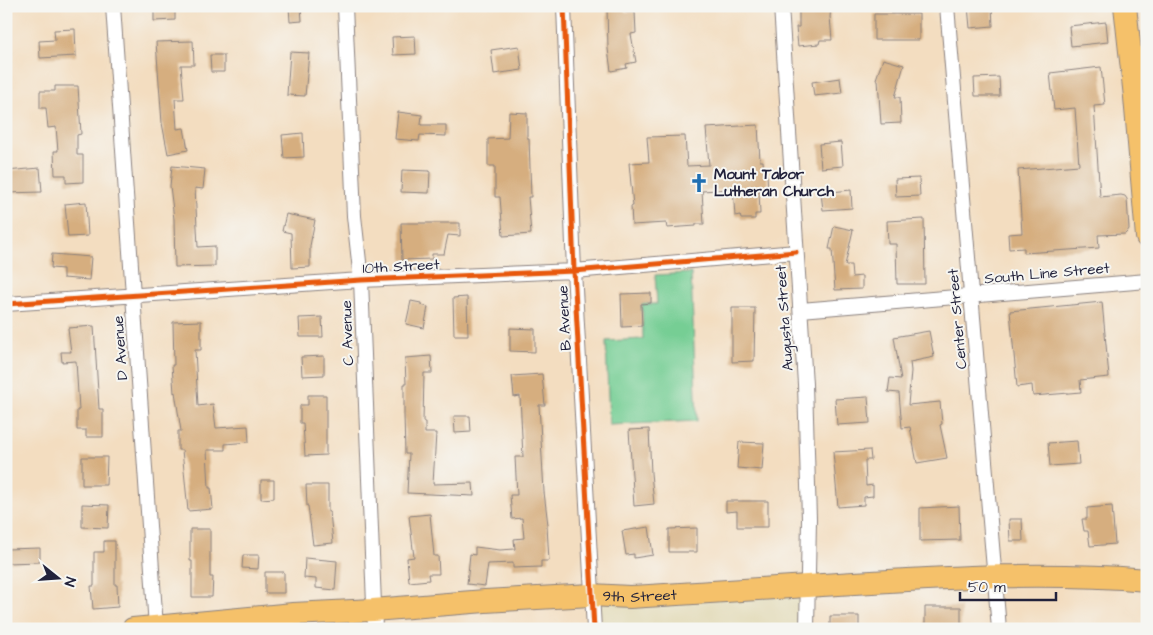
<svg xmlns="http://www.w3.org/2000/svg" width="1153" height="635" viewBox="0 0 1153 635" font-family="'Architects Daughter',sans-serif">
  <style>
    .built { fill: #e3dbba }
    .green { fill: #76ce94; stroke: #4c7868 }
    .building { fill: #d6ae7f }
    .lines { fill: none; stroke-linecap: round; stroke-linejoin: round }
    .street-casing { stroke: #8a807e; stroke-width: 16 }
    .primary-casing { stroke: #8a807e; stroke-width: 24 }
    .street { stroke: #fff; stroke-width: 14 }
    .primary { stroke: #f5c16b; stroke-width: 22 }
    .cycleway-casing { stroke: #f6f6f2; stroke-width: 8 }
    .cycleway { stroke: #e8590c; stroke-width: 5 }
    .labels { text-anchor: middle; stroke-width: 4; stroke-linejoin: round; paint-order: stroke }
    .poi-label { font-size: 15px; font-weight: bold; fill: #22223b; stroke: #f6f6f2; text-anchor: start }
    .street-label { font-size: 15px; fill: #22223b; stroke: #f6f6f2 }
  </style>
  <rect width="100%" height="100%" fill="#f6f6f2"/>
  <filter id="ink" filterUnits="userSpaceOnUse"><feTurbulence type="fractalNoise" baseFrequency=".02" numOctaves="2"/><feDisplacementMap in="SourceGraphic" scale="10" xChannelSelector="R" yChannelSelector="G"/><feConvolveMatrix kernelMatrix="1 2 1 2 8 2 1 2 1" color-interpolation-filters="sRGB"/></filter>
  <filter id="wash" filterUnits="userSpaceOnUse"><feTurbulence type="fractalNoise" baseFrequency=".0096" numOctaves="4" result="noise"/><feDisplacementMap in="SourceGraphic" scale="20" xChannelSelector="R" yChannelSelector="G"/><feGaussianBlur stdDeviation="1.12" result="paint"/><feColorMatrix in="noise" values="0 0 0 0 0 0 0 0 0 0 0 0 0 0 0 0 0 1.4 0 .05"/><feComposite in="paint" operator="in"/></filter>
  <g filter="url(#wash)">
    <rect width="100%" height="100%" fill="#f3ddc0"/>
    <path class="built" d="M808 586 807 629H594L591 595Z"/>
    <path class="green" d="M691 273 697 421 609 425 606 341 643 339 642 304H657L655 275Z"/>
    <g id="blocks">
      <path class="building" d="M154 6H175V20L154 21Z
        M289 6H301L302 21 290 22Z
        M607 6H625V12H635L636 33 631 34 636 62 626 64 627 68 611 71 608 49Z
        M799 6H831L830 17 832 40H820L819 44 798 46 796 27H799Z
        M968 6H992L993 26 970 28Z
        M874 14H919V40H874Z
        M1106 22 1108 42 1071 46 1069 26Z
        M75 29 76 56 40 58 39 41 55 40 54 30Z
        M415 36 416 54 393 55 392 37Z
        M193 41 194 65H181L184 99H175L177 129 184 128 188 150 168 154 162 123 156 42Z
        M519 46 522 70 494 74 491 50Z
        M290 52 309 53 305 96 287 95Z
        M210 55H224V72H211Z
        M883 59 904 65 895 97H900L901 123 881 124 878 80 876 79Z
        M1101 67 1105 105 1094 106 1100 197 1121 195 1125 196 1127 199 1129 229 1127 232 1125 234 1098 235 1099 248 1024 253V248L1009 249 1008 234 1022 233 1018 170 1079 165 1075 108 1054 110 1050 73Z
        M999 77 1000 96H975L974 78Z
        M840 78 842 93 814 96 812 82Z
        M55 86H78L81 134 77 135V155H83V182L66 183V175H55L54 151H58L56 127 48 128 46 108H40V91H55Z
        M398 112 422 115 421 125H446V136L420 135 419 141 395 139Z
        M509 112 527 113V138H529L531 197H528L531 234 503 236 500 197H495V166H488V139L508 138Z
        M758 125 760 161H763L764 175H767L768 189 759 190 760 214H755V219H741L740 215 735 216 733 189 702 191 704 224H696V226L667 228 666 223 632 225 631 206H633L629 163 649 162 647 137 685 136 687 166 709 165 706 128Z
        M303 133 304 157 284 158 282 135Z
        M841 142 843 166 821 168 819 144Z
        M172 166 205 169 203 189 195 188 198 247 215 246V266L175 267 174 219 170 186Z
        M40 168 42 192 6 193V171Z
        M402 170 430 171 429 193 401 192Z
        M919 178 920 196 896 197 895 179Z
        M851 190 852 208 823 210 821 193Z
        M86 202 88 236 68 237 65 204Z
        M286 214 315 220 310 246V267L292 268 291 233 282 231Z
        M924 219 925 284H897L896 244H888L887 221Z
        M401 223H460V236L448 235 444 254H432V259L402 260Z
        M834 226 853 230 845 265H851L852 277 862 276V289L835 290 832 249H829Z
        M52 254 91 257 89 280 63 278V269L51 268Z
        M651 293V303L641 304 642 326 622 327 621 294Z
        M467 297 468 335H454L453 298Z
        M411 301 421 303V305L428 307 424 328 406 324Z
        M1102 302 1109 377 1080 380 1081 392 1033 396 1032 385 1017 387 1010 311Z
        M732 308H755L754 361 732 362Z
        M322 317 323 337H300L299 318Z
        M201 321V350H195L198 406 213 404 216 428 248 426 249 442 225 444V450H207L209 488H211L213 509 188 511 182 450H178V431H181L175 392 174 393 172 365H174L173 322Z
        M94 326 99 409H103V437H86V430H77V410H79L76 361 62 362 61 352H71L68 328Z
        M510 328 535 329V352L510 351Z
        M929 331 934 357 910 362 911 371 908 405 940 402 942 424 940 425 947 458 917 463 910 427 902 428 899 393 888 392 890 378 901 379 894 337Z
        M324 356V375L302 376 301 357Z
        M431 356 432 373H424L423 422H425V433H436L433 484 473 483 474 496 407 493 409 454H405L404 414V384H406L405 358Z
        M542 374 545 405H539L544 492 548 525 547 526 549 561H541V567L513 568V563L488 564 485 586 467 584 470 554 475 555V547L500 550 515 549 514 539 524 538 522 518 512 519 510 495H517L515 457H523L520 396 514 397 512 376Z
        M308 395H326V455L305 456 303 423H300V405H308Z
        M868 397 870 423 837 425 835 399Z
        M454 416H470L471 432 455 433Z
        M649 429 651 473 654 504 634 506 629 430Z
        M1077 441 1079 464 1050 466 1048 443Z
        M739 442 764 443 762 470 737 468Z
        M870 450 871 460H865L866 486 873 485V496L864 497V505L838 507 833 452Z
        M82 457H107L106 485H82Z
        M261 480H274V498L261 499Z
        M306 485H328V512H330L333 543 313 545 308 506H307Z
        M726 501H768V527H737V511L726 512Z
        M82 504 109 505 108 528 82 527Z
        M959 506 960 540 920 541V508Z
        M1112 506 1115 544 1090 546 1088 531H1084L1082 519H1087V508Z
        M430 514 434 556H438L439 574H428L429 580 409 582 407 558 414 557 409 516Z
        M1009 519H1022L1023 541H1010Z
        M649 527 653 555 634 558V554L626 555 622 531Z
        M697 528V552H669V529Z
        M190 529H210V577H213L212 597H192V561H190Z
        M104 541H115V585H117L118 607 93 609 91 586H94V552H104Z
        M40 548V562L6 563V549Z
        M243 555H259L258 569 242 568Z
        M305 558 337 561 335 590 316 588V579L304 578Z
        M265 572H284V593H265Z
        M925 607H961V629H950V627H925Z
        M830 616H859V629H830Z"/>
    </g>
  </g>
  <g filter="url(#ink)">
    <use href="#blocks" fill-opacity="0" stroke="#8a807e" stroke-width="1"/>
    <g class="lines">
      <g class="street-casing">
        <path id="street" d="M113 6 156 627
          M345 6 354 216 361 280 375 629
          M564 6 574 271 594 629
          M781 6 805 384 809 519 807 629
          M947 6 999 629
          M6 304 361 280 574 271 796 252
          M801 310 1147 281"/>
      </g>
      <g class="primary-casing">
        <g id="primary">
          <path d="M1125 6 1135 97 1147 237"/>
          <path id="s1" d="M133 629 293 614 373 610 485 601 591 595 630 597C705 593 780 588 854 583 952 577 1049 572 1147 580"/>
        </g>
      </g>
      <use href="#street" class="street"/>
      <use href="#primary" class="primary"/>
      <g class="cycleway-casing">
        <path id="cycleway" d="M564 6 574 271 594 629
          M6 304 361 280 574 271 796 252"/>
      </g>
      <use href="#cycleway" class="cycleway"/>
    </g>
  </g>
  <defs>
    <g id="church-bare" transform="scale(1.5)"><path d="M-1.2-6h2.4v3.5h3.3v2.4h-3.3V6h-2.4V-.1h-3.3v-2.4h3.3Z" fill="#1f6fb2" stroke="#f6f6f2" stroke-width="2.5" paint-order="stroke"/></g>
  </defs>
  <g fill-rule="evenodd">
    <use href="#church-bare" x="699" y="183"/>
  </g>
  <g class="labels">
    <g class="poi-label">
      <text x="714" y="179">Mount Tabor<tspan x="714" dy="17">Lutheran Church</tspan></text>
    </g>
    <g class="street-label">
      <text transform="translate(401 266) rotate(-3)" y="5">10th Street</text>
      <text transform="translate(1047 273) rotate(-5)" y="5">South Line Street</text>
      <text transform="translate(564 318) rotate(-93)" y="5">B Avenue</text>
      <text transform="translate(784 318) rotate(-94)" y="5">Augusta Street</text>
      <text transform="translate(957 319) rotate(-95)" y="5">Center Street</text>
      <text transform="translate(347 333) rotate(-92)" y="5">C Avenue</text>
      <text transform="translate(120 348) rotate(-94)" y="5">D Avenue</text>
      <text dy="5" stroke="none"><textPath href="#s1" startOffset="508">9th Street</textPath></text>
    </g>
  </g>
  <rect width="1153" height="635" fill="none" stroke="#f6f6f2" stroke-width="25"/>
  <g transform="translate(58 578) rotate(107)" stroke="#f6f6f2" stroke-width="4" paint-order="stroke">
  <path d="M0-4L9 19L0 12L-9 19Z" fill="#22223b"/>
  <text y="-8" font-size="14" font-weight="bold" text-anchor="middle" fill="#22223b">N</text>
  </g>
  <path d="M960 592v8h96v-8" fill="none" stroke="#22223b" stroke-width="2.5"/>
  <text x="968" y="592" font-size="15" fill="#22223b" stroke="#f6f6f2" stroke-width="4" paint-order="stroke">50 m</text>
</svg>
